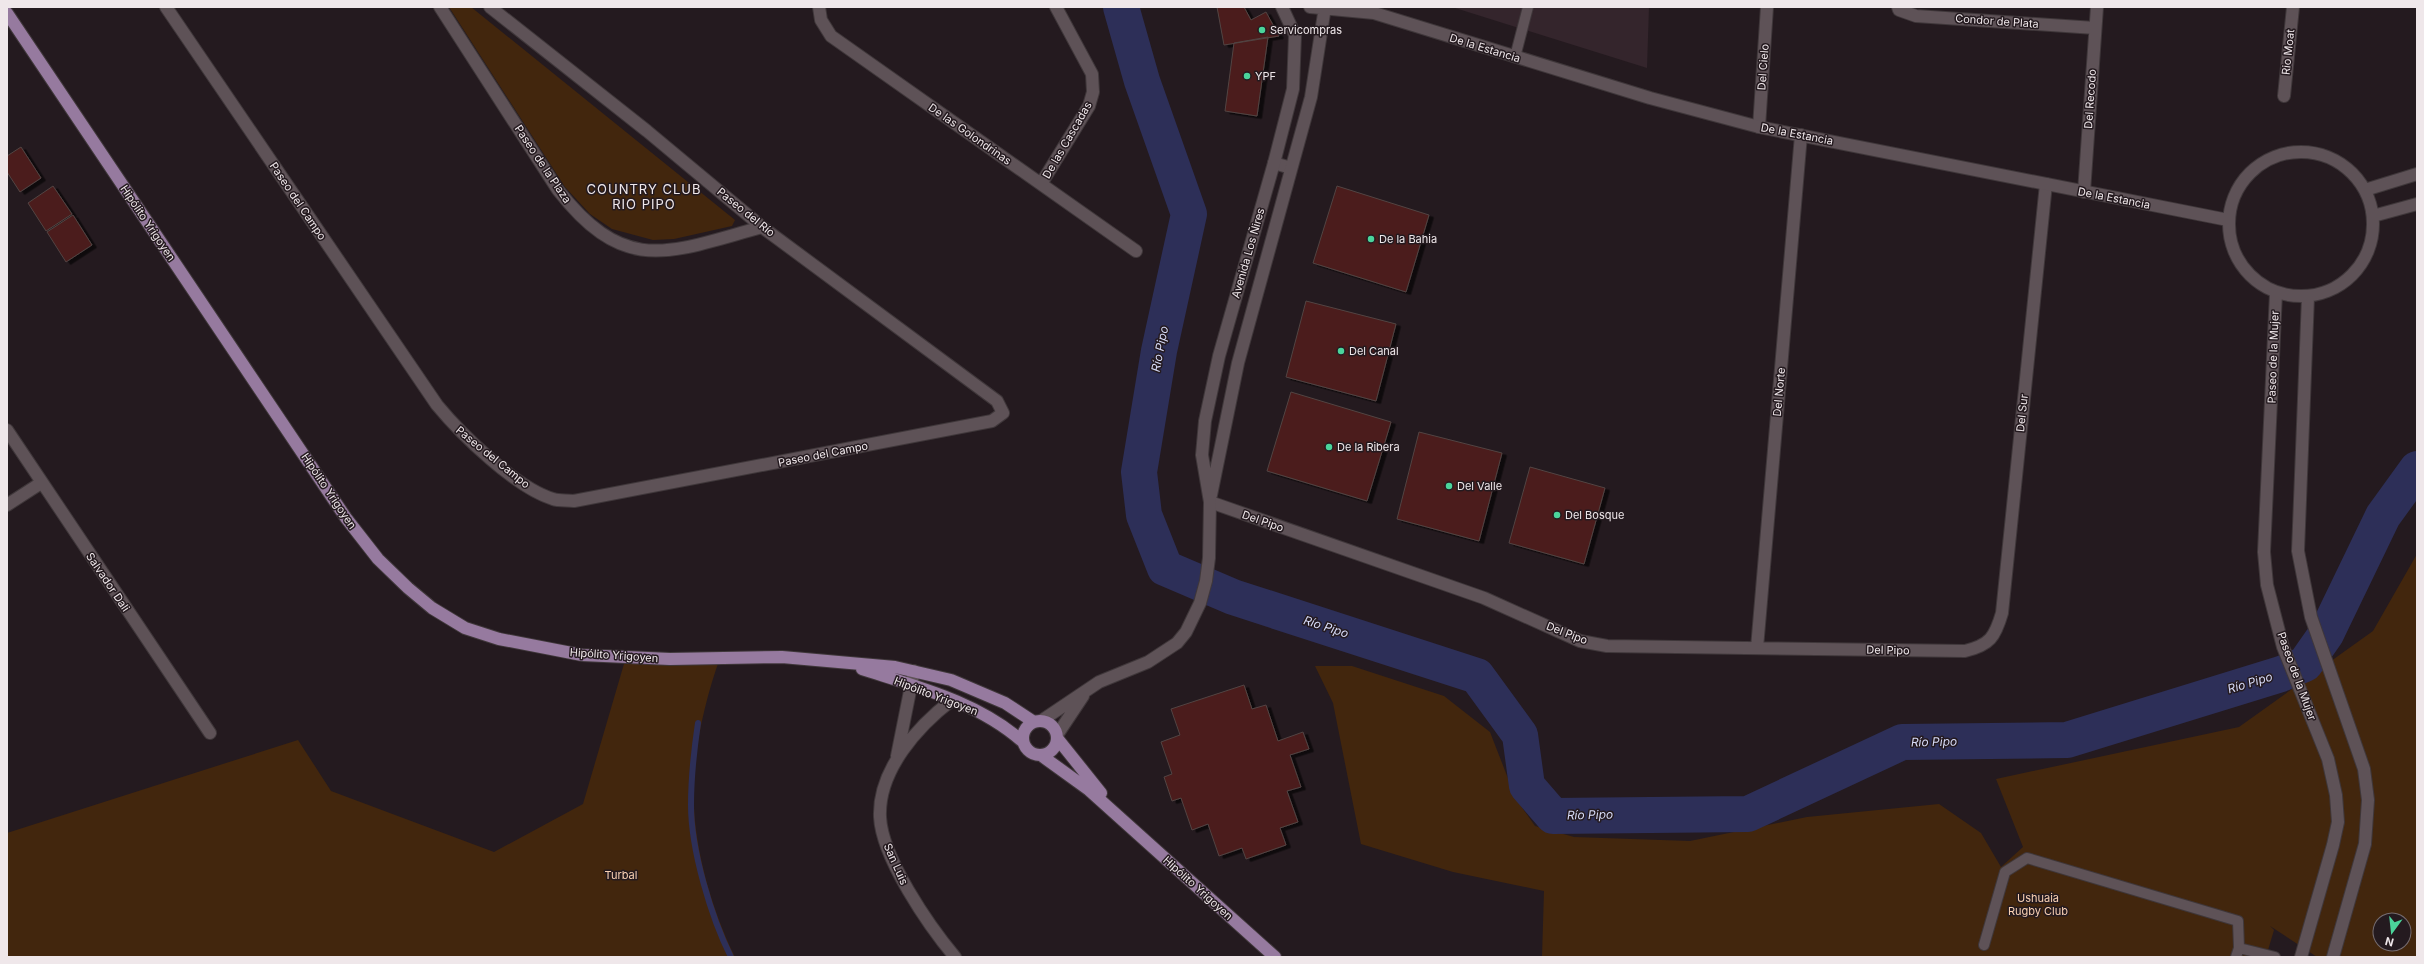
<svg xmlns="http://www.w3.org/2000/svg" width="2424" height="964" viewBox="0 0 2424 964" font-family="Inter,sans-serif">
  <style>
    .built { fill: #34252c }
    .green { fill: #42260d; fill-rule: evenodd }
    .lines { fill: none; stroke-linecap: round; stroke-linejoin: round }
    .stream { stroke: #2d2f58; stroke-width: 6 }
    .river { stroke: #2d2f58; stroke-width: 36 }
    .building { fill: #4b1c1b; stroke: #524443; filter: url(#shadow) }
    .lane-casing { stroke: #3f373a; stroke-width: 12 }
    .street-casing { stroke: #3f373a; stroke-width: 14 }
    .secondary-casing { stroke: #3f373a; stroke-width: 14 }
    .primary-casing { stroke: #3f373a; stroke-width: 14 }
    .lane { stroke: #5e5257; stroke-width: 10 }
    .street { stroke: #5e5257; stroke-width: 12 }
    .secondary { stroke: #5e5257; stroke-width: 12 }
    .primary { stroke: #967a9f; stroke-width: 12 }
    .poi-dot { fill: #4bd49b; stroke: #241a1f; stroke-width: 1.5 }
    .labels { text-anchor: middle; stroke-width: 3; stroke-linejoin: round; paint-order: stroke }
    .street-label { font-size: 11px; fill: #efe7ea; stroke: #241a1f }
    .poi-label { font-size: 11px; fill: #efe7ea; stroke: #241a1f; text-anchor: start }
    .park-label { font-size: 11px; fill: #fad1b3; stroke: #241a1f }
    .water-label { font-size: 12px; font-style: italic; fill: #d7dbf8; stroke: #241a1f }
    .quarter-label { font-size: 13px; letter-spacing: 1px; fill: #efe7ea; stroke: #241a1f }
  </style>
  <defs>
    <filter id="shadow"><feDropShadow dx="4.5" dy="2.5" stdDeviation="0" flood-color="#0009"/></filter>
  </defs>
  <rect width="100%" height="100%" fill="#241a1f"/>
  <path class="built" d="M1452 7H1649L1647 68 1522 29Z"/>
  <path class="green" d="M449 7H471L735 220 732 226 674 239 653 240 612 229 590 214 565 187Z
    M2417 554V957H2317L2270 926 2274 930 2266 957H1542L1544 891 1453 872 1361 844 1333 703 1315 666H1352L1444 696 1490 732 1516 799 1535 826 1574 837 1690 841 1807 817 1939 804 1981 833 2001 867 2023 847 1996 779 2239 727 2373 631ZM2380 920H2404V944H2380Z
    M626 657 720 658C704 702 691 760 694 808 697 858 713 912 735 957H7V833L298 740 331 791 494 852 583 804Z"/>
  <g class="lines">
    <path class="stream" d="M698 723C694 750 691 778 691 805 691 850 711 917 731 957"/>
    <path class="river" d="M1121 7 1142 81 1189 214 1159 351 1139 472 1144 515 1165 568 1233 597 1477 676 1520 735 1527 786 1553 816 1748 814 1902 742 2067 740 2281 674 2305 664 2326 634 2383 516 2417 469"/>
  </g>
  <path class="building" d="M1217 7H1244L1251 20 1266 12 1279 36 1224 45Z
    M1268 37 1257 116 1225 111 1234 43Z
    M21 147 41 178 20 192 7 172V156Z
    M53 186 72 214 46 231 28 203Z
    M1337 186 1429 215 1406 292 1313 263Z
    M73 215 92 245 66 262 47 232Z
    M1306 301 1396 324 1376 401 1286 377Z
    M1291 392 1391 422 1367 501 1267 471Z
    M1419 432 1502 453 1479 541 1397 519Z
    M1530 467 1605 488 1584 564 1509 543Z
    M1244 685 1252 709 1266 705 1278 741 1303 732 1309 749 1290 755 1301 787 1287 791 1298 822 1280 828 1286 845 1246 859 1242 848 1219 856 1208 824 1192 830 1181 798 1172 801 1164 777 1172 774 1161 742 1180 735 1171 709Z"/>
  <g class="lines">
    <g class="lane-casing">
      <path id="lane" d="M1515 57 1528 7
        M1984 945 2005 872 2027 858 2238 921 2239 948 2236 957
        M2239 948 2275 957"/>
    </g>
    <g class="street-casing">
      <path id="street" d="M166 7 437 405C461 434 516 488 553 499 559 501 567 500 574 501L992 421 1003 413 997 401 762 227 647 131 490 7
        M440 7 558 190C626 277 670 252 762 227
        M819 7 821 20 831 36 1136 251
        M1898 7 1899 10 1916 16 2095 28
        M2284 96 2293 7
        M1759 127 1767 7
        M1274 163 1291 168
        M1041 184 1089 106 1093 92 1092 74 1056 7
        M2084 192 2097 7
        M7 430 210 733
        M1210 502 1484 598 1580 641 1607 646 1965 651C1990 645 1995 637 2002 613L2046 184
        M7 505 41 483
        M1757 648 1801 135
        M952 700C918 726 878 770 880 817 882 858 929 926 955 957
        M897 756 914 671"/>
    </g>
    <g class="secondary-casing">
      <path id="secondary" d="M1310 7 1374 13 1650 98 1759 127 2228 220
        M2229 224a72 72 0 1 1 144 0a72 72 0 1 1-144 0Z
        M2365 190 2417 174
        M2373 216 2417 204
        M2276 293 2264 552 2267 585 2283 647 2328 759 2336 795 2338 822 2333 845 2301 957
        M2308 297 2298 551 2311 617 2364 769 2368 800 2365 844 2333 957
        M1211 495 1238 363 1311 97 1325 7
        M1041 721 1099 682 1148 662 1177 643 1186 632 1200 603 1206 581 1209 558 1210 502 1202 455 1205 421 1219 356 1274 163 1293 89 1295 35 1282 7
        M1057 735 1083 696"/>
    </g>
    <g class="primary-casing">
      <path id="primary" d="M7 13 346 518 378 559 408 588 432 608 465 628 499 639 582 655 670 659 782 657 895 667 951 680 1005 703 1034 722
        M862 669C918 687 978 702 1023 742
        M1023 738a17 17 0 1 1 34 0a17 17 0 1 1-34 0Z
        M1057 738 1101 793
        M1042 756 1089 790 1275 957"/>
    </g>
    <use href="#lane" class="lane"/>
    <use href="#street" class="street"/>
    <use href="#secondary" class="secondary"/>
    <use href="#primary" class="primary"/>
  </g>
  <g class="poi-dot">
    <circle cx="1262" cy="30" r="4"/>
    <circle cx="1247" cy="76" r="4"/>
    <circle cx="1371" cy="239" r="4"/>
    <circle cx="1341" cy="351" r="4"/>
    <circle cx="1329" cy="447" r="4"/>
    <circle cx="1449" cy="486" r="4"/>
    <circle cx="1557" cy="515" r="4"/>
  </g>
  <g class="labels">
    <g class="street-label">
      <text transform="translate(1997 21) rotate(4)" y="4">Condor de Plata</text>
      <text transform="translate(1485 48) rotate(17)" y="4">De la Estancia</text>
      <text transform="translate(2288 52) rotate(-84)" y="4">Rio Moat</text>
      <text transform="translate(1763 67) rotate(-86)" y="4">Del Cielo</text>
      <text transform="translate(2090 99) rotate(-86)" y="4">Del Recodo</text>
      <text transform="translate(970 134) rotate(35)" y="4">De las Golondrinas</text>
      <text transform="translate(1797 134) rotate(11)" y="4">De la Estancia</text>
      <text transform="translate(1067 140) rotate(-60)" y="4">De las Cascadas</text>
      <text transform="translate(543 164) rotate(56)" y="4">Paseo de la Plaza</text>
      <text transform="translate(2114 198) rotate(11)" y="4">De la Estancia</text>
      <text transform="translate(298 201) rotate(56)" y="4">Paseo del Campo</text>
      <text transform="translate(746 212) rotate(39)" y="4">Paseo del Río</text>
      <text transform="translate(148 223) rotate(56)" y="4">Hipólito Yrigoyen</text>
      <text transform="translate(1248 253) rotate(-74)" y="4">Avenida Los Ñires</text>
      <text transform="translate(2273 357) rotate(-88)" y="4">Paseo de la Mujer</text>
      <text transform="translate(1779 392) rotate(-85)" y="4">Del Norte</text>
      <text transform="translate(2022 413) rotate(-84)" y="4">Del Sur</text>
      <text transform="translate(823 454) rotate(-11)" y="4">Paseo del Campo</text>
      <text transform="translate(493 457) rotate(39)" y="4">Paseo del Campo</text>
      <text transform="translate(329 491) rotate(56)" y="4">Hipólito Yrigoyen</text>
      <text transform="translate(1263 521) rotate(19)" y="4">Del Pipo</text>
      <text transform="translate(108 582) rotate(56)" y="4">Salvador Dali</text>
      <text transform="translate(1567 633) rotate(21)" y="4">Del Pipo</text>
      <text transform="translate(1888 650) rotate(1)" y="4">Del Pipo</text>
      <text transform="translate(614 655) rotate(4)" y="4">Hipólito Yrigoyen</text>
      <text transform="translate(2297 676) rotate(70)" y="4">Paseo de la Mujer</text>
      <text transform="translate(936 696) rotate(21)" y="4">Hipólito Yrigoyen</text>
      <text transform="translate(896 864) rotate(66)" y="4">San Luis</text>
      <text transform="translate(1198 888) rotate(42)" y="4">Hipólito Yrigoyen</text>
    </g>
    <g class="poi-label">
      <text x="1270" y="34">Servicompras</text>
      <text x="1255" y="80">YPF</text>
      <text x="1379" y="243">De la Bahia</text>
      <text x="1349" y="355">Del Canal</text>
      <text x="1337" y="451">De la Ribera</text>
      <text x="1457" y="490">Del Valle</text>
      <text x="1565" y="519">Del Bosque</text>
    </g>
    <g class="park-label">
      <text x="621" y="879">Turbal</text>
      <text x="2038" y="902">Ushuaia<tspan x="2038" dy="13">Rugby Club</tspan></text>
    </g>
    <g class="water-label">
      <text transform="translate(1160 349) rotate(-79)" y="4">Río Pipo</text>
      <text transform="translate(1326 627) rotate(18)" y="4">Río Pipo</text>
      <text transform="translate(2250 683) rotate(-17)" y="4">Río Pipo</text>
      <text transform="translate(1934 742) rotate(-1)" y="4">Río Pipo</text>
      <text transform="translate(1590 815) rotate(-1)" y="4">Río Pipo</text>
    </g>
    <g class="quarter-label">
      <text x="644" y="194">COUNTRY CLUB<tspan x="644" dy="15">RIO PIPO</tspan></text>
    </g>
  </g>
  <rect width="2424" height="964" fill="none" stroke="#efe7ea" stroke-width="16"/>
  <g transform="translate(2392 932) rotate(195)"><circle r="19" fill="#241a1f" stroke="#756c70"/>
  <path d="M0-3L7 15L0 10L-7 15Z" fill="#4bd49b"/>
  <text y="-6" font-size="11" font-weight="bold" text-anchor="middle" fill="#efe7ea">N</text>
  </g>
</svg>
